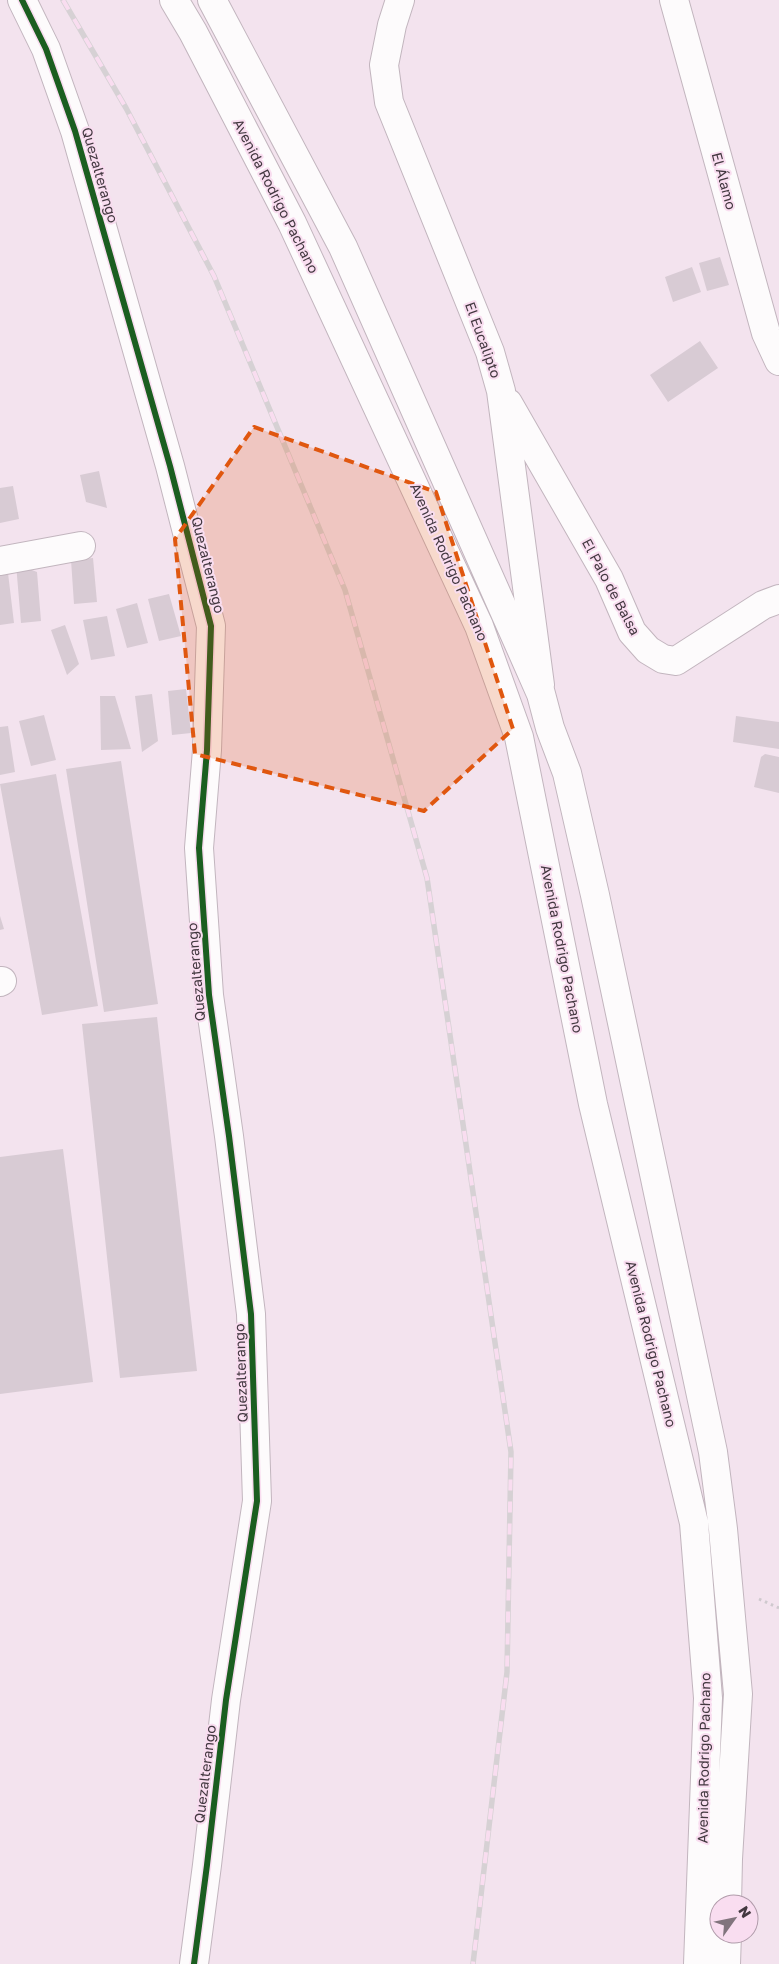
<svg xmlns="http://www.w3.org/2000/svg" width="779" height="1964" viewBox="0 0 779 1964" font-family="'Golos Text',sans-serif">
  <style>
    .building { fill: #d8cbd4 }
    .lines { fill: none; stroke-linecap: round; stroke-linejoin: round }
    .street-casing { stroke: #c2b5be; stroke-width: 30 }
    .secondary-casing { stroke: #c2b5be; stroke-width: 30 }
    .primary-casing { stroke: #c2b5be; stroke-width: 30 }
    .path { stroke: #cfc9ce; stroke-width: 3; stroke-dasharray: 2.5 4; stroke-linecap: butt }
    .street { stroke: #fdfbfc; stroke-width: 28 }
    .secondary { stroke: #fdfbfc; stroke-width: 28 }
    .primary { stroke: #fdfbfc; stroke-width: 28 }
    .rail-casing { stroke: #d6d1d4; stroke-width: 5.5 }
    .rail { stroke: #f9ddf0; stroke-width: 4; stroke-dasharray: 11; stroke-linecap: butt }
    .cycleway-casing { stroke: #f9ddf0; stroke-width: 9 }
    .cycleway { stroke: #1b5e20; stroke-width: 6 }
    .marked { fill: #e0570f; fill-opacity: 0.2; stroke: #e0570f; stroke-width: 4; stroke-dasharray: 10 6; stroke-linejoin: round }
    .labels { text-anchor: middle; stroke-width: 4; stroke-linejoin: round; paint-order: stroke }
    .street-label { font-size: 14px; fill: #433840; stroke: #f9ddf0 }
  </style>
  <rect width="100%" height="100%" fill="#f3e3ee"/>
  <path class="building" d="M720 257 729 285 707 291 699 263Z
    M692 267 701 292 673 302 665 277Z
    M700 341 718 368 668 402 650 375Z
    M99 471 107 508 86 502 80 475Z
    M13 486 19 519 0 523V488Z
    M93 558 97 602 74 604 71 560Z
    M16 564 37 572 41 621 21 623Z
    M8 573 14 623 0 625V574Z
    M169 594 181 636 159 641 148 599Z
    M137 603 148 643 127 648 116 609Z
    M107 616 115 656 91 660 83 620Z
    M65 625 79 664 67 675 51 630Z
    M186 689 191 733 172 735 168 691Z
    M152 694 158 741 142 752 135 696Z
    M100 696H115L131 749 101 750Z
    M44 715 56 760 31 766 19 721Z
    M736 716 779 722V749L733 742Z
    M8 726 15 772 0 775V727Z
    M765 754 779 757V793L754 787 761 757Z
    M121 761 158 1004 104 1012 66 769Z
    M56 774 98 1006 42 1015 0 784Z
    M0 916 4 929 0 930Z
    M157 1017 197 1371 120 1378 82 1024Z
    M63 1149 93 1382 0 1394V1157Z"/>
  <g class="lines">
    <g class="street-casing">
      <path id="street" d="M400 0 392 25 384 65 389 102 490 352 501 391 540 685
        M674 0 766 333 779 361
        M508 403 609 579 632 632 648 650 663 659 676 661 763 605 779 599
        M0 561 81 546
        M0 982 2 981"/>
    </g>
    <g class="secondary-casing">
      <path id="secondary" d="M22 0 46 49 75 131 170 466 211 626 207 750 199 848 209 995 229 1136 251 1314 257 1501 226 1700 207 1865 194 1964"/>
    </g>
    <g class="primary-casing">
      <path id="primary" d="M174 0 193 32 292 223 479 626 519 737 593 1104 694 1523 708 1698 698 1964
        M212 0 343 247 541 694 550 728 567 773 595 895 713 1452 723 1529 738 1694 728 1859 727 1904
        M726 1964 727 1934"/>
    </g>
    <path class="path" d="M759 1599 779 1608"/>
    <use href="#street" class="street"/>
    <use href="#secondary" class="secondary"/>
    <use href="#primary" class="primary"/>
    <g class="rail-casing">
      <path id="rail" d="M63 0 126 108 214 276 345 590 427 878 511 1452 507 1672 473 1964"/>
    </g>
    <use href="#rail" class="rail"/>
    <g class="cycleway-casing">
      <path id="cycleway" d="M22 0 46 49 75 131 170 466 211 626 207 750 199 848 209 995 229 1136 251 1314 257 1501 226 1700 207 1865 194 1964"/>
    </g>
    <use href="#cycleway" class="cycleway"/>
  </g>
  <path class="marked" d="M254 427 436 492 513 729 424 811 195 754 175 539Z"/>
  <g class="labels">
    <g class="street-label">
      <text transform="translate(100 175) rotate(74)" y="5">Quezalterango</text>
      <text transform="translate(724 181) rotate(75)" y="5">El Álamo</text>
      <text transform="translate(276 196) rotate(63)" y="5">Avenida Rodrigo Pachano</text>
      <text transform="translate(483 340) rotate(70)" y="5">El Eucalipto</text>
      <text transform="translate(449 562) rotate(66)" y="5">Avenida Rodrigo Pachano</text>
      <text transform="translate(208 565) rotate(76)" y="5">Quezalterango</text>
      <text transform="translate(611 587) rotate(62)" y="5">El Palo de Balsa</text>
      <text transform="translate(562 949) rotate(79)" y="5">Avenida Rodrigo Pachano</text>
      <text transform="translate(196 972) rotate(-95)" y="5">Quezalterango</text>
      <text transform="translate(651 1344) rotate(76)" y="5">Avenida Rodrigo Pachano</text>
      <text transform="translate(241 1373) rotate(-92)" y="5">Quezalterango</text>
      <text transform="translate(704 1758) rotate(-89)" y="5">Avenida Rodrigo Pachano</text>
      <text transform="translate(205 1774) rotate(-83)" y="5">Quezalterango</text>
    </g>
  </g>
  <g transform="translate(734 1919) rotate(57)"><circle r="24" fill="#f9ddf0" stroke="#b09baa"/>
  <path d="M0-4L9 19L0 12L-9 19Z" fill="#81747d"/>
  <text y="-8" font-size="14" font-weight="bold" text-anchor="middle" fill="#433840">N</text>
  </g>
</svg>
